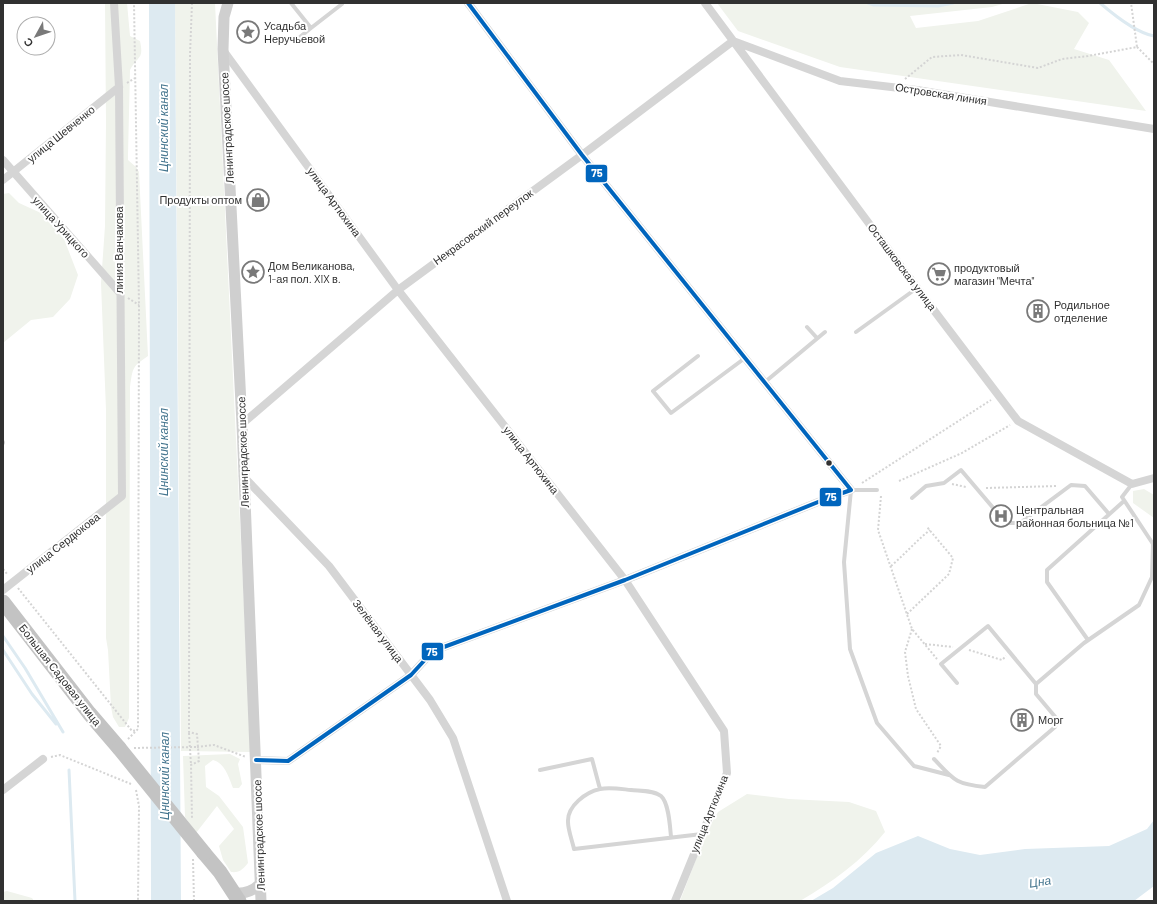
<svg xmlns="http://www.w3.org/2000/svg" width="1157" height="904" viewBox="0 0 1157 904" font-family="Barlow,sans-serif">
  <style>
    .green { fill: #f0f3ec }
    .water { fill: #ddeaf1 }
    .lines { fill: none; stroke-linecap: round; stroke-linejoin: round }
    .stream { stroke: #ddeaf1; stroke-width: 3 }
    .path { stroke: #d4d4d4; stroke-width: 2; stroke-dasharray: 2 2; stroke-linecap: butt }
    .lane { stroke: #d5d5d5; stroke-width: 4 }
    .street { stroke: #d5d5d5; stroke-width: 8 }
    .secondary { stroke: #cfcfcf; stroke-width: 11 }
    .highway { stroke: #c3c3c3; stroke-width: 15 }
    .path-bridge { stroke: #d4d4d4; stroke-width: 2; stroke-dasharray: 2 2; stroke-linecap: butt }
    .highway-bridge { stroke: #c3c3c3; stroke-width: 15 }
    .bus-1-casing { stroke: #fff; stroke-width: 7 }
    .bus-1 { stroke: #0065bd; stroke-width: 4 }
    .bus-dot { fill: #313131; stroke: #fff; stroke-width: 1.5 }
    .labels { text-anchor: middle; stroke-width: 4; stroke-linejoin: round; paint-order: stroke }
    .poi-label { font-size: 11px; fill: #313131; stroke: #fff; text-anchor: start }
    .street-label { font-size: 11px; fill: #313131; stroke: #fff }
    .water-label { font-size: 12px; font-style: italic; fill: #44758e; stroke: #fff }
    .line-badge { stroke: #fff; stroke-width: 1.5 }
    .badge-label { font-size: 11px; text-anchor: middle; font-weight: bold; fill: #fff }
  </style>
  <rect width="100%" height="100%" fill="#fff"/>
  <path class="green" d="M105 3H127L130 36 140 41C144 60 138 55 130 70L128 155V160L136 167 139 172 148 356C132 367 133 367 130 387L129 718 125 727H119L113 717 111 707 108 650 106 638V410L101 283 105 226 106 122Z
    M175 3H215L251 752 181 751Z
    M717 3H1006L992 7 910 16 916 28 978 21 1032 3 1078 12 1089 23 1074 49 1109 60 1146 111 840 67 738 31Z
    M9 193 19 203 41 213 64 239 78 275 70 299 53 317 31 320 3 343V194Z
    M1144 489 1154 495V518L1133 503V491Z
    M230 754 240 759 238 764 242 784 239 788H233C229 778 225 763 213 760L205 766 206 787 219 796 243 827 248 863C243 869 240 873 231 872L223 860 219 846 234 829 217 806 196 833 185 817 183 756Z
    M747 794 789 799 849 802 876 811 885 832C863 860 831 883 800 901H680L707 831 718 812Z
    M7 891 32 898 34 901H3V892Z"/>
  <path class="water" d="M149 3H175L181 901H151Z
    M1154 820V886L1134 901H811L833 888 876 853 918 836 950 849 980 855 1025 849 1109 846 1147 829Z"/>
  <g class="lines">
    <path class="stream" d="M868 3 874 5 938 6 953 3
      M1100 3C1114 15 1136 33 1154 36
      M3 636 25 668 63 732
      M3 650 32 694 56 724
      M69 770 75 901"/>
    <path class="path" d="M192 3 190 54 189 732 197 734 199 761 191 765 192 819
      M1137 47 1154 64
      M905 79 932 57 961 55 1038 68 1062 59 1088 56 1137 47 1131 3
      M127 83 135 78
      M128 298 139 305
      M899 481 962 453 1010 425
      M862 483 991 400
      M952 484 966 487
      M986 488 1058 486
      M881 496 878 530 912 629 937 659
      M891 566C905 554 916 541 930 530
      M3 569 8 575
      M18 588 132 731 137 730
      M907 614 949 574 953 558 927 527
      M912 629 905 652 908 676 916 709 941 746 937 753
      M925 644 953 647
      M969 650 1002 660 1006 656
      M189 733 191 765
      M128 739 138 729 139 305 134 3
      M197 747 214 745 246 757
      M51 757 60 755 131 784
      M136 790 139 806 138 901
      M193 859 194 901"/>
    <path class="lane" d="M291 3 311 28 295 41
      M311 28 342 4
      M807 327 817 338
      M856 332 917 288
      M698 356 653 391 671 413 745 358
      M765 382 825 332
      M3 442V443
      M877 490H851L844 562 850 649 877 723 914 766 949 775
      M912 498 926 486 944 483 961 470 1006 523H1020L1071 485 1085 486 1109 514
      M1088 640 1047 582V570L1124 501
      M957 683 941 664 988 626 1036 684 1084 643 1139 605 1152 577 1153 544 1122 497 1132 484
      M934 759C954 780 955 784 985 787L1055 727 1057 719 1036 694V684
      M540 770 592 759 600 789
      M671 837C670 827 669 803 661 796 653 790 640 791 631 790 621 789 610 787 600 789 586 792 567 806 568 822 568 830 572 840 574 849L702 834"/>
    <path class="street" d="M705 3 917 288 1018 421 1132 484 1154 478
      M223 50 398 290 625 580 724 731 727 773 675 901
      M3 160 120 293
      M3 180 119 87
      M242 424 398 290 582 155 733 41 840 81 917 90 1154 129
      M243 476 329 566 430 700 453 738 507 901
      M3 590 122 496 119 87 114 3
      M256 760 288 761 411 675 433 651 625 580 828 498 851 490 582 155 468 3
      M3 790 43 759"/>
    <path class="secondary" d="M228 3 224 17 223 49 242 424 261 901
      M234 893C245 894 253 891 260 884"/>
    <path class="highway" d="M3 602 89 713 119 748
      M204 853 220 872 239 901"/>
    <path class="path-bridge" d="M134 748 197 747"/>
    <path class="highway-bridge" d="M119 748 204 853"/>
    <g class="bus-1-casing">
      <path id="bus-1" d="M256 760 288 761 411 675 433 651 625 580 828 498 851 490 582 155 468 3"/>
    </g>
    <use href="#bus-1" class="bus-1"/>
  </g>
  <defs>
    <g id="sight-ring" transform="scale(1.15)"><circle r="9.5" fill="#fff" stroke="#797979" stroke-width="1.5"/><path d="M0-6L1.8-2.2L6-1.7L2.9 1.2L3.7 5.4L0 3.3L-3.7 5.4L-2.9 1.2L-6-1.7L-1.8-2.2Z" fill="#797979"/></g>
    <g id="shop-ring" transform="scale(1.15)"><circle r="9.5" fill="#fff" stroke="#797979" stroke-width="1.5"/><path d="M-5-2.5h2.3a2.7 3.5 0 0 1 5.4 0H5L5.5 6h-11ZM-1.5-2.5h3a1.5 2.3 0 0 0-3 0Z" fill="#797979"/></g>
    <g id="supermarket-ring" transform="scale(1.15)"><circle r="9.5" fill="#fff" stroke="#797979" stroke-width="1.5"/><path d="M-6-5.5h2.5l.6 2H6L4.5 2H-2.5L-4.4-4H-6ZM-1.5 3.2a1.3 1.3 0 1 0 .1 0ZM3 3.2a1.3 1.3 0 1 0 .1 0Z" fill="#797979"/></g>
    <g id="building-ring" transform="scale(1.15)"><circle r="9.5" fill="#fff" stroke="#797979" stroke-width="1.5"/><path d="M-4-6H4V6H1V3H-1V6H-4ZM-2.5-4.3h1.7v1.8h-1.7ZM.8-4.3h1.7v1.8H.8ZM-2.5-1h1.7V.8h-1.7ZM.8-1h1.7V.8H.8Z" fill="#797979"/></g>
    <g id="hospital-ring" transform="scale(1.15)"><circle r="9.5" fill="#fff" stroke="#797979" stroke-width="1.5"/><path d="M-5-5h3v3.5h4V-5h3V5h-3V1.5h-4V5h-3Z" fill="#797979"/></g>
  </defs>
  <g fill-rule="evenodd">
    <use href="#sight-ring" x="248" y="32"/>
    <use href="#shop-ring" x="258" y="200"/>
    <use href="#sight-ring" x="253" y="272"/>
    <use href="#supermarket-ring" x="939" y="274"/>
    <use href="#building-ring" x="1038" y="311"/>
    <use href="#hospital-ring" x="1001" y="516"/>
    <use href="#building-ring" x="1022" y="720"/>
  </g>
  <circle class="bus-dot" cx="829" cy="463" r="3.5"/>
  <g class="labels">
    <g class="poi-label">
      <text x="264" y="30">Усадьба<tspan x="264" dy="13">Неручьевой</tspan></text>
      <text x="242" y="204" text-anchor="end">Продукты оптом</text>
      <text x="268" y="270">Дом Великанова,<tspan x="268" dy="13">1-ая пол. XIX в.</tspan></text>
      <text x="954" y="272">продуктовый<tspan x="954" dy="13">магазин "Мечта"</tspan></text>
      <text x="1054" y="309">Родильное<tspan x="1054" dy="13">отделение</tspan></text>
      <text x="1016" y="514">Центральная<tspan x="1016" dy="13">районная больница №1</tspan></text>
      <text x="1038" y="724">Морг</text>
    </g>
    <g class="street-label">
      <text transform="translate(941 94) rotate(9)" y="4">Островская линия</text>
      <text transform="translate(227 128) rotate(-93)" y="4">Ленинградское шоссе</text>
      <text transform="translate(61 134) rotate(-39)" y="4">улица Шевченко</text>
      <text transform="translate(334 202) rotate(54)" y="4">улица Артюхина</text>
      <text transform="translate(61 227) rotate(48)" y="4">улица Урицкого</text>
      <text transform="translate(483 227) rotate(-36)" y="4">Некрасовский переулок</text>
      <text transform="translate(119 250) rotate(-90)" y="4">линия Ванчакова</text>
      <text transform="translate(902 267) rotate(53)" y="4">Осташковская улица</text>
      <text transform="translate(243 452) rotate(-92)" y="4">Ленинградское шоссе</text>
      <text transform="translate(531 460) rotate(52)" y="4">улица Артюхина</text>
      <text transform="translate(63 543) rotate(-38)" y="4">улица Сердюкова</text>
      <text transform="translate(378 631) rotate(53)" y="4">Зелёная улица</text>
      <text transform="translate(60 675) rotate(52)" y="4">Большая Садовая улица</text>
      <text transform="translate(709 814) rotate(-68)" y="4">улица Артюхина</text>
      <text transform="translate(259 835) rotate(-92)" y="4">Ленинградское шоссе</text>
    </g>
    <g class="water-label">
      <text transform="translate(164 128) rotate(-90)" y="4">Цнинский канал</text>
      <text transform="translate(164 452) rotate(-90)" y="4">Цнинский канал</text>
      <text transform="translate(165 776) rotate(-90)" y="4">Цнинский канал</text>
      <text transform="translate(1040 882) rotate(-9)" y="4">Цна</text>
    </g>
  </g>
  <g class="line-badge">
    <rect x="585" y="164" width="23" height="19" rx="4" fill="#0065bd"/>
    <rect x="819" y="487" width="23" height="20" rx="4" fill="#0065bd"/>
    <rect x="421" y="642" width="23" height="19" rx="4" fill="#0065bd"/>
  </g>
  <g class="badge-label">
    <text x="597" y="177">75</text>
    <text x="831" y="501">75</text>
    <text x="432" y="656">75</text>
  </g>
  <rect width="1157" height="904" fill="none" stroke="#313131" stroke-width="8"/>
  <g transform="translate(36 36) rotate(230)"><circle r="19" fill="#ffffff" stroke="#adadad"/>
  <path d="M0-3L7 15L0 10L-7 15Z" fill="#797979"/>
  <text y="-6" font-size="11" font-weight="bold" text-anchor="middle" fill="#313131">С</text>
  </g>
</svg>
